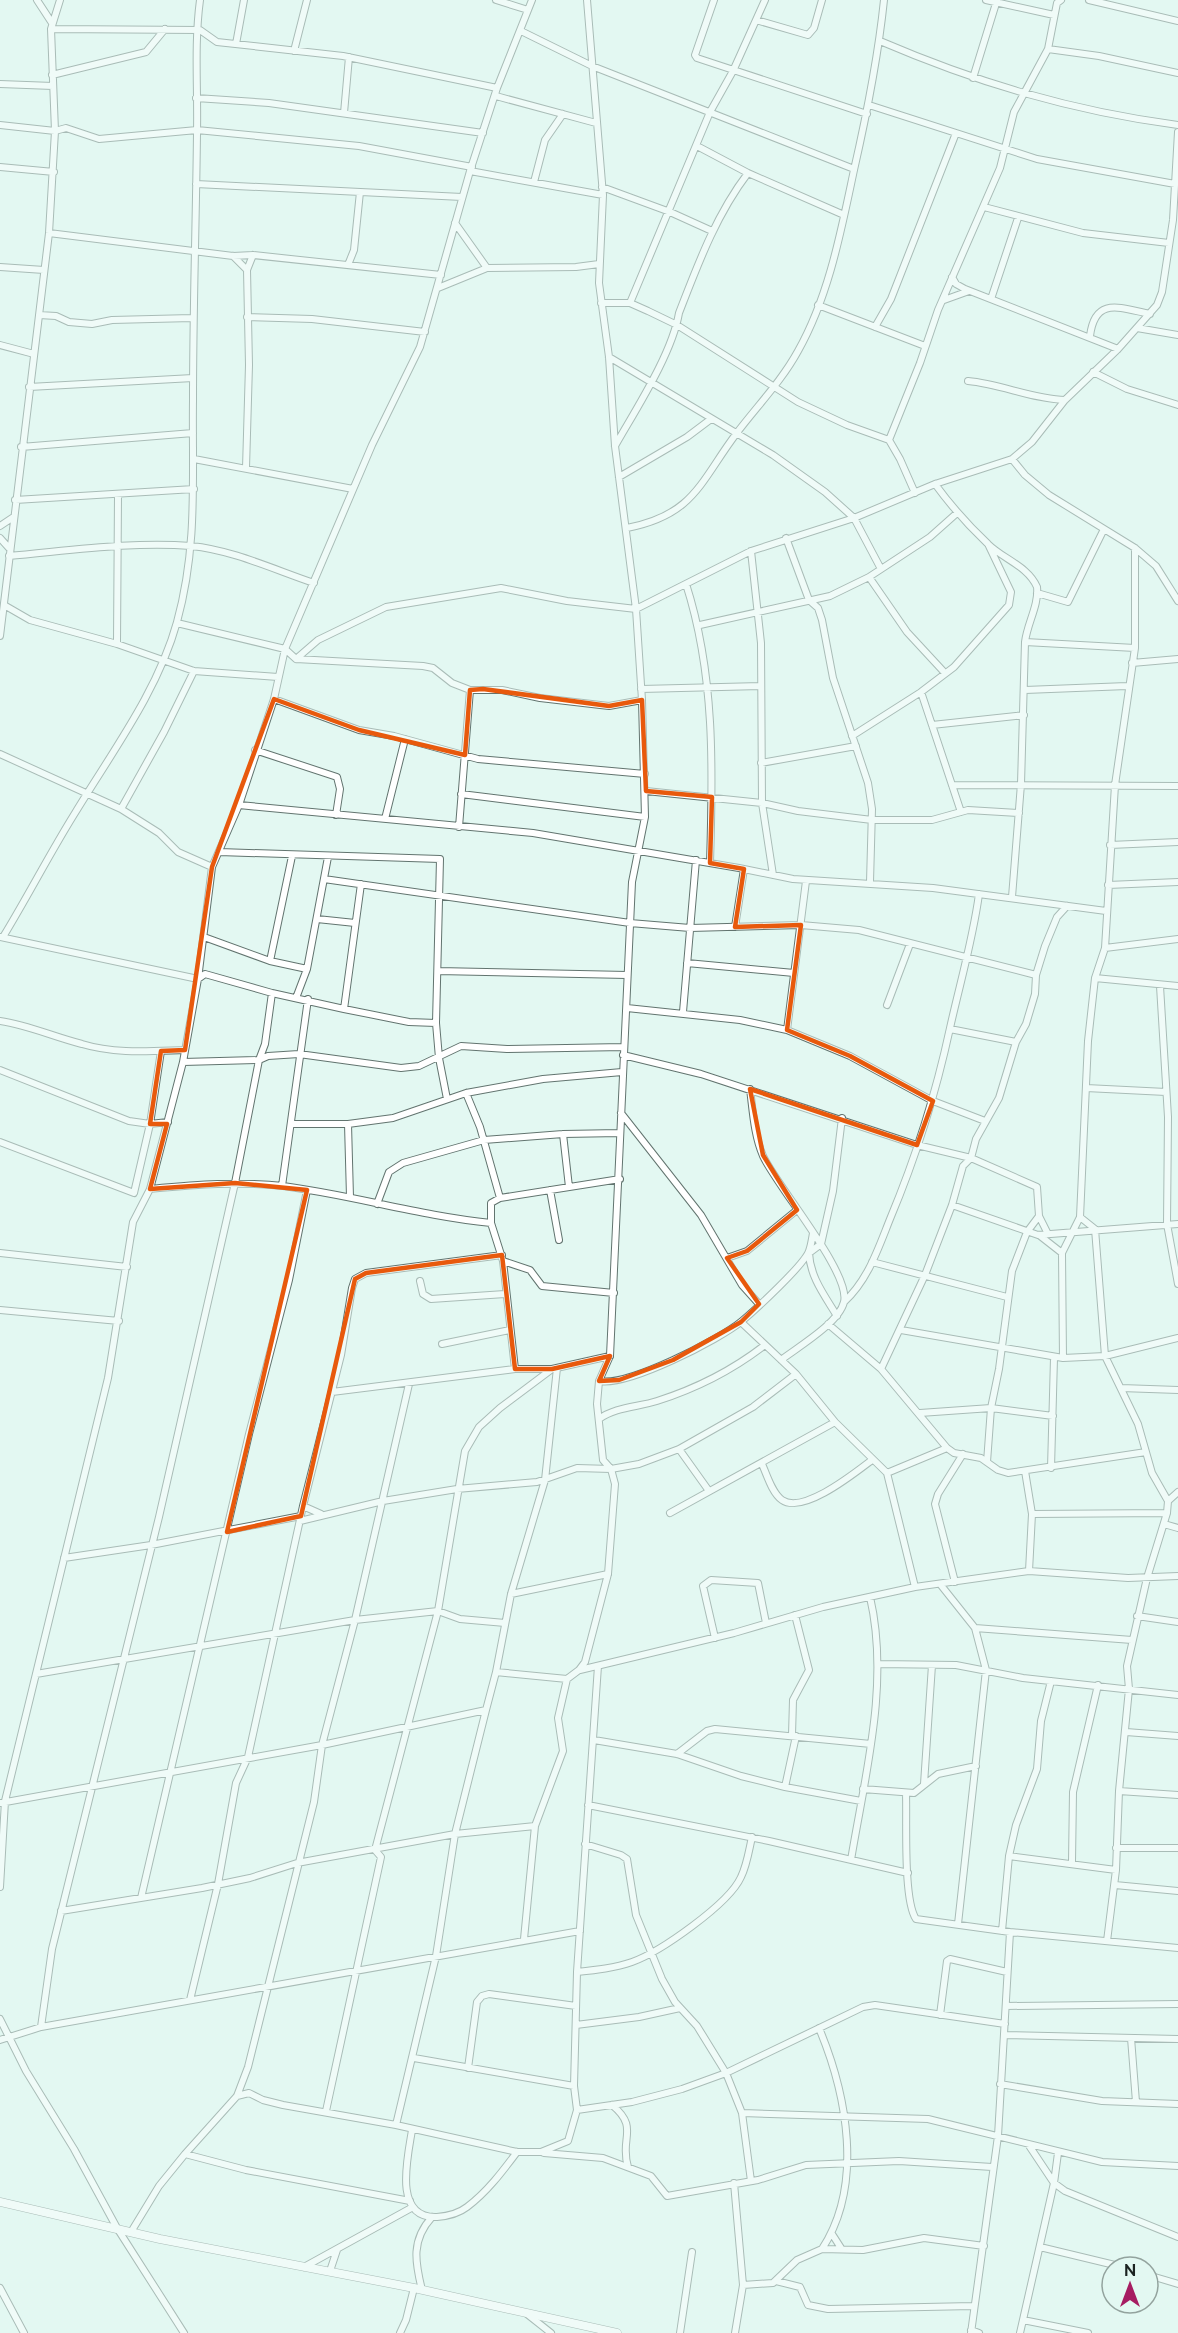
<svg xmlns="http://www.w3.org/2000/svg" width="1178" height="2333" viewBox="0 0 1178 2333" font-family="Raleway,sans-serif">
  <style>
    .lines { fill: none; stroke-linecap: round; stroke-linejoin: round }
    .minor-casing { stroke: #62746f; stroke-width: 8 }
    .tertiary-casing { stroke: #62746f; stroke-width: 9 }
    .minor { stroke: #fff; stroke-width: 6 }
    .tertiary { stroke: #fff; stroke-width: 8 }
    .marked { fill: none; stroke: #e8590c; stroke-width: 4.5; stroke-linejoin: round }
  </style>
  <rect width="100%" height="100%" fill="#e3f8f2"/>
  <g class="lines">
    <g class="minor-casing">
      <path id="minor" d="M37 0 52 23
        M496 0 528 10
        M714 0 695 55 697 58 867 114
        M986 0 1054 15
        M1089 0 1178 21
        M756 20 808 35 814 28 822 0
        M51 29 200 30 217 42 343 56 497 88
        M521 31 592 66 854 169
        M880 41C978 83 1072 111 1178 125
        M236 44 244 0
        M1048 49 1099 56 1178 73
        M294 51 307 0
        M52 75 146 52 165 29
        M973 78 997 0
        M0 84 53 86
        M496 96 596 123
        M196 98 269 103 483 133
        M869 105 1037 159 1175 184
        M344 113 349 57
        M0 125 55 131 66 128 99 139 197 130 359 146 472 167
        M697 146 748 173 844 215
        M0 167 54 172
        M470 171 603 195
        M534 182 545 140 563 114
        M196 184 462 197
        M602 187 670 212 712 231
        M984 207 1083 233 1169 243
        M455 223 487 268
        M49 233 233 256 253 255 441 275
        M233 256 247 270
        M348 265 354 250 360 192
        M0 267 44 270
        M952 277 956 284 965 289 1118 349
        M438 288 487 268 576 267 599 264
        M991 299 1018 218
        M944 300 969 291
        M601 303H630L648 311 677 325 798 402 847 425 889 440 900 459 915 493
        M630 303 710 112 733 71 765 0
        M818 305 925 346
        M39 315 56 316 69 322 92 324 112 320 192 318
        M247 317 312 319 425 332
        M875 327 891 299 956 133
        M1137 328 1178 335
        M1090 336C1095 296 1120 308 1150 314
        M0 345 34 354
        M609 357 773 455 825 492 854 518 881 569
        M1093 372 1127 389 1178 405
        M968 381C1001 384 1032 399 1065 400
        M29 387 193 378
        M889 440 920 363 938 310 1000 168 1014 112 1048 49 1057 3 1061 0
        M615 446C636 409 672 354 679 313 698 264 716 215 748 173
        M21 447 193 433
        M194 459 353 489
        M1012 459 1025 475 1049 495 1135 548 1156 566 1178 601
        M246 468 249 365 247 270 253 255
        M619 477 687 437 711 419
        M935 484C951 506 969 526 988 544 1003 559 1028 566 1037 587 1039 605 1027 624 1025 642L1021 784 1012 897
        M15 500 194 489
        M0 526 12 518
        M627 528C694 515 700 482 736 434 757 406 781 382 798 351 829 296 841 231 854 170 867 113 878 58 884 0
        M0 538 9 548
        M786 538 809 600 818 608 822 620 833 678 868 783 872 809 870 882
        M751 551 761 643 762 803 773 875
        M9 556C67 551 133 541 191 546 233 550 275 570 314 583
        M869 577 907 632 944 672
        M686 584C715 674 713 769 710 863
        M1037 593 1068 602 1104 529
        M4 605 30 620 117 644 194 671 278 677
        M177 623 285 649 296 659 423 666 433 668 452 683 470 690H502L540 698 609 706 642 700
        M700 625 830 596 869 577 930 537 957 513
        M0 636 49 233 55 131 51 29 60 0
        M1025 642 1135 648
        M117 644 118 495
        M296 659 318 640 386 607 501 588 567 601 636 609 751 551 854 518 935 484 1012 459 1032 442 1065 400 1118 349 1157 305 1162 292 1173 220 1178 132
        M1132 663 1178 659
        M641 689 761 686
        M1025 690 1127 686
        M921 692 961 812
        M274 699 359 730 394 736 478 759 645 774
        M932 725 1024 715
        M852 736 921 692 954 667 1009 605 1011 592 989 546
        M255 750 337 777 340 789 336 815
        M0 754 121 809 159 833 178 852 212 867
        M761 763 856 746
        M952 785 1178 786
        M646 791 762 803 798 811 872 820H932L968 810 1019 813
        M461 794 645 817
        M239 805 533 833 739 868 793 879 933 888 1106 911
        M121 809 164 732 194 671
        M385 819 405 739
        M459 827 470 690
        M1110 845 1178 842
        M219 852 440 859 436 1023 439 1058 447 1099
        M324 879 630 923 690 928 801 925 859 930 1036 975
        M1108 885 1178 882
        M317 919 355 923
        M735 927 744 869
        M0 937 198 979 205 974 272 993 344 1009 409 1022 436 1023
        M3 937C28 896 50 853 75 813 112 752 158 691 177 622 198 546 192 477 193 401 193 311 196 223 197 133 198 89 194 45 200 0
        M204 937 270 961 307 969
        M1105 948 1178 939
        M270 961 292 856
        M687 963 794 973
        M438 971 627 975
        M1095 978 1178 986
        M1160 986 1168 1117 1167 1224 1178 1284
        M296 998 307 969 328 857
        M887 1005 910 944
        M627 1008 740 1020 787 1030 850 1056 933 1101 985 1121
        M344 1009 361 884
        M683 1012 696 860
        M0 1021C28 1025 54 1037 82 1044 115 1054 150 1051 185 1050
        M950 1029 1016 1042
        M787 1030 806 881
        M623 1055 701 1074 917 1145 971 1158 1037 1187 1039 1216 1048 1234
        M183 1062 259 1060 268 1056 299 1054 401 1068 419 1066 461 1046 507 1049 624 1047
        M0 1070 129 1121 150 1124 168 1122
        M1086 1088 1166 1092
        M750 1089C753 1112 754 1135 763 1156 778 1188 851 1273 844 1302 839 1323 798 1347 781 1360
        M466 1093 480 1127 500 1198
        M621 1113 701 1215 742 1285 759 1304
        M291 1124H348L393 1118 466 1093 543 1079 622 1072
        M348 1124 350 1197
        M563 1134 569 1187
        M0 1142 134 1193 150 1124 161 1051
        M282 1186 308 999
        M150 1189C195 1185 239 1181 283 1186 353 1195 420 1216 491 1223
        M550 1190 559 1240
        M377 1204 389 1172 403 1163 484 1140 563 1134 620 1133
        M952 1205 1038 1235 1178 1224
        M1080 1217 1095 1229 1105 1356 1138 1424 1152 1473 1168 1501 1167 1513 1147 1578 1127 1666 1129 1689 1119 1791 1116 1870 1107 1941
        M1039 1235 1062 1253
        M0 1253 127 1267
        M727 1258 747 1251 797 1210
        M503 1261 530 1270 542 1286 614 1293
        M872 1262 1007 1297
        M420 1281 423 1294 431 1299 505 1294
        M844 1302C868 1280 878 1249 890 1219 916 1157 936 1093 950 1028 960 983 973 939 979 894
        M0 1310 119 1321
        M837 1316C825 1296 810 1277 809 1253L821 1244 833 1191 842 1118
        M741 1322 796 1374 835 1422 887 1473 915 1587
        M828 1324 881 1369 947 1448 954 1453 981 1458 998 1470 1008 1473 1146 1452
        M901 1330 1063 1358 1105 1356 1178 1338
        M442 1344 510 1330
        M1063 1358 1062 1253 1080 1217 1088 1041 1095 978 1105 948 1115 785 1135 648V548
        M515 1369 503 1261 491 1223V1203L500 1198 620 1179
        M881 1369 925 1275 952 1205 963 1166 971 1158 976 1139 999 1098 1016 1042 1026 1024 1035 994 1036 975 1045 946 1057 917 1067 906
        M599 1381C627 1387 719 1340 742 1321 755 1310 804 1265 809 1251 811 1246 812 1239 813 1233
        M1121 1388 1178 1390
        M332 1392 515 1369H552
        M920 1413 991 1408 1053 1416
        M599 1419C615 1407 638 1407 657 1401 695 1389 734 1369 765 1345
        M679 1449 709 1491
        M987 1462 991 1408 999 1369 1012 1271 1027 1232 1039 1216
        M762 1464C767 1475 772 1493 782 1500 803 1515 856 1472 872 1460
        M1051 1468 1054 1358
        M1025 1471 1032 1514 1029 1571
        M887 1473 947 1448
        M1168 1501 1178 1492
        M303 1506 321 1514
        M670 1513 835 1422
        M1032 1514 1167 1513
        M300 1521 383 1501 457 1489 537 1482 577 1468 611 1469 639 1464 679 1449 753 1407 796 1374
        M1164 1524 1178 1528
        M64 1558 151 1545 301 1516
        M955 1582 935 1504 938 1494 963 1454
        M940 1584 975 1628 986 1670 958 1924
        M511 1594 608 1574
        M1137 1616 1178 1622
        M975 1628 1132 1640
        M715 1638 703 1586 711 1580 758 1583 766 1623
        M878 1664 956 1665 1023 1678 1178 1695
        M580 1670 734 1633 823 1607 915 1587 1029 1571 1128 1578 1178 1576
        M496 1672 511 1594 545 1480 557 1368
        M36 1674 355 1620 438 1611 460 1619 505 1623
        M1126 1732 1178 1736
        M792 1735 793 1700 809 1670 795 1615
        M594 1740 677 1754 741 1776 785 1787 861 1801
        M677 1754 707 1731 715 1729 871 1744
        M924 1784 932 1665
        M785 1787 796 1736
        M863 1789 914 1793 938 1774 976 1766
        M1119 1791 1178 1795
        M906 1794C907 1820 903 1900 916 1919L1010 1932 1178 1948
        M0 1803 322 1745 486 1710 496 1672 567 1679
        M588 1805 769 1841 908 1873
        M585 1844 621 1855 627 1859 636 1915 662 1979 675 2002 697 2026 726 2073 742 2113 751 2181
        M1116 1848H1178
        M1009 1856 1116 1870
        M851 1860C865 1775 890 1683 870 1597
        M1072 1862 1073 1792 1098 1685
        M1115 1885 1178 1891
        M0 1887 5 1801 108 1378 133 1222 150 1189 183 1062 198 979 212 867 239 805 274 699 285 649 372 445 420 347 470 171 497 88 532 0
        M141 1898 249 1434 289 1280 307 1190
        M61 1911 202 1888 250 1878 297 1863 455 1834 535 1826
        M1002 1931 1009 1856 1016 1825 1037 1769 1041 1721 1051 1681
        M524 1939 535 1826 563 1751 558 1718 567 1679 579 1670 585 1662 608 1574 615 1484 611 1469 603 1460 597 1404 599 1381 610 1356 632 882 645 817 642 700 636 609 615 446 609 357 599 283 603 195 587 0
        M577 1972C596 1970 615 1968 632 1962 660 1952 729 1904 741 1877 747 1865 749 1850 752 1837
        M190 2000 218 1884 236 1783 248 1757 303 1506 341 1355 352 1288 355 1279 366 1273 502 1255
        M1006 2006 1178 2004
        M940 2015 947 1961 950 1959 1007 1972
        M0 2019 26 2071 74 2149 117 2228 184 2333
        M576 2025 639 2017 680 2008
        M41 2027 52 1949 159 1517 235 1183 259 1060 265 1044 272 993
        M819 2028C847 2095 864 2185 822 2249
        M1004 2035 1178 2039
        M1131 2038 1136 2102
        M0 2040 41 2027 580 1931
        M414 2058 574 2086
        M468 2068 477 2002 482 1996 489 1994 576 2006
        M1000 2084 1102 2101 1178 2104
        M237 2096 249 2093 263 2100 283 2105 396 2125 517 2152H541L568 2141 577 2110 574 2086 577 1972 598 1666
        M612 2105C640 2128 619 2138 628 2167
        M577 2110 632 2102 682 2089 726 2073 863 2007 875 2005 1005 2024
        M326 2111 381 1857 375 1850 438 1611 465 1451 479 1427 500 1408 552 1369 610 1356
        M742 2113 928 2119 1102 2162 1178 2166
        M396 2125 436 1956 455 1834 486 1710
        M412 2130C408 2156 392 2219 437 2217 449 2216 458 2214 467 2207 487 2192 502 2172 517 2152
        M1028 2144 1054 2183 1065 2191 1178 2237
        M544 2153 603 2158 651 2176 667 2196 758 2180 806 2165 899 2161 992 2167
        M185 2154 237 2096 248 2067 314 1802 322 1745 355 1620 409 1384
        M734 2183 743 2285 735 2333
        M131 2232 159 2186 185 2154 246 2170 410 2201
        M832 2234 841 2248
        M1040 2247 1123 2267
        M304 2267 413 2207
        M330 2271 337 2250
        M1148 2275 1178 2284
        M776 2281 800 2287 808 2305 828 2309 973 2306
        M743 2285 773 2283 797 2260 822 2249 863 2250 924 2238 984 2246
        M0 2288 24 2333
        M422 2290C415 2262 411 2240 432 2217
        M527 2314 551 2333
        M1023 2320 1088 2333
        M971 2330 979 2333
        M400 2333 406 2320 414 2288
        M680 2333 692 2252
        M971 2333 998 2136 1010 1932
        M1020 2333 1054 2183 1058 2153"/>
    </g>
    <g class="tertiary-casing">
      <path id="tertiary" d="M0 2202 160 2239 414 2288 617 2333"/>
    </g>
    <use href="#minor" class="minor"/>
    <use href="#tertiary" class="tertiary"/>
  </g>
  <path d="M0 0H1178V2333H0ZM483 689 609 706 642 700 646 791 712 797 710 863 744 869 735 927 801 925 787 1030 850 1056 933 1101 917 1145 750 1089 763 1155 797 1210 747 1251 727 1258 759 1304 741 1322 673 1360 619 1380 599 1381 610 1356 552 1369H515L502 1255 366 1273 355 1279 301 1516 227 1532 307 1190 235 1183 150 1189 167 1124H150L161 1051 185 1050 212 867 274 699 359 730 465 755 470 690Z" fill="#e3f8f2" fill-opacity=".55" fill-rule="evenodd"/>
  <path class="marked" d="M483 689 609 706 642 700 646 791 712 797 710 863 744 869 735 927 801 925 787 1030 850 1056 933 1101 917 1145 750 1089 763 1155 797 1210 747 1251 727 1258 759 1304 741 1322 673 1360 619 1380 599 1381 610 1356 552 1369H515L502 1255 366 1273 355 1279 301 1516 227 1532 307 1190 235 1183 150 1189 167 1124H150L161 1051 185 1050 212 867 274 699 359 730 465 755 470 690Z"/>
  <g transform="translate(1130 2285)"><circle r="28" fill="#e3f8f2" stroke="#93a39e" stroke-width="1.5"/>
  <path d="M0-4.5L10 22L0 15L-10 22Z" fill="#a61c62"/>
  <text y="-9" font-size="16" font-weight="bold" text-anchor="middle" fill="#1b2321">N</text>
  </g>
</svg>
